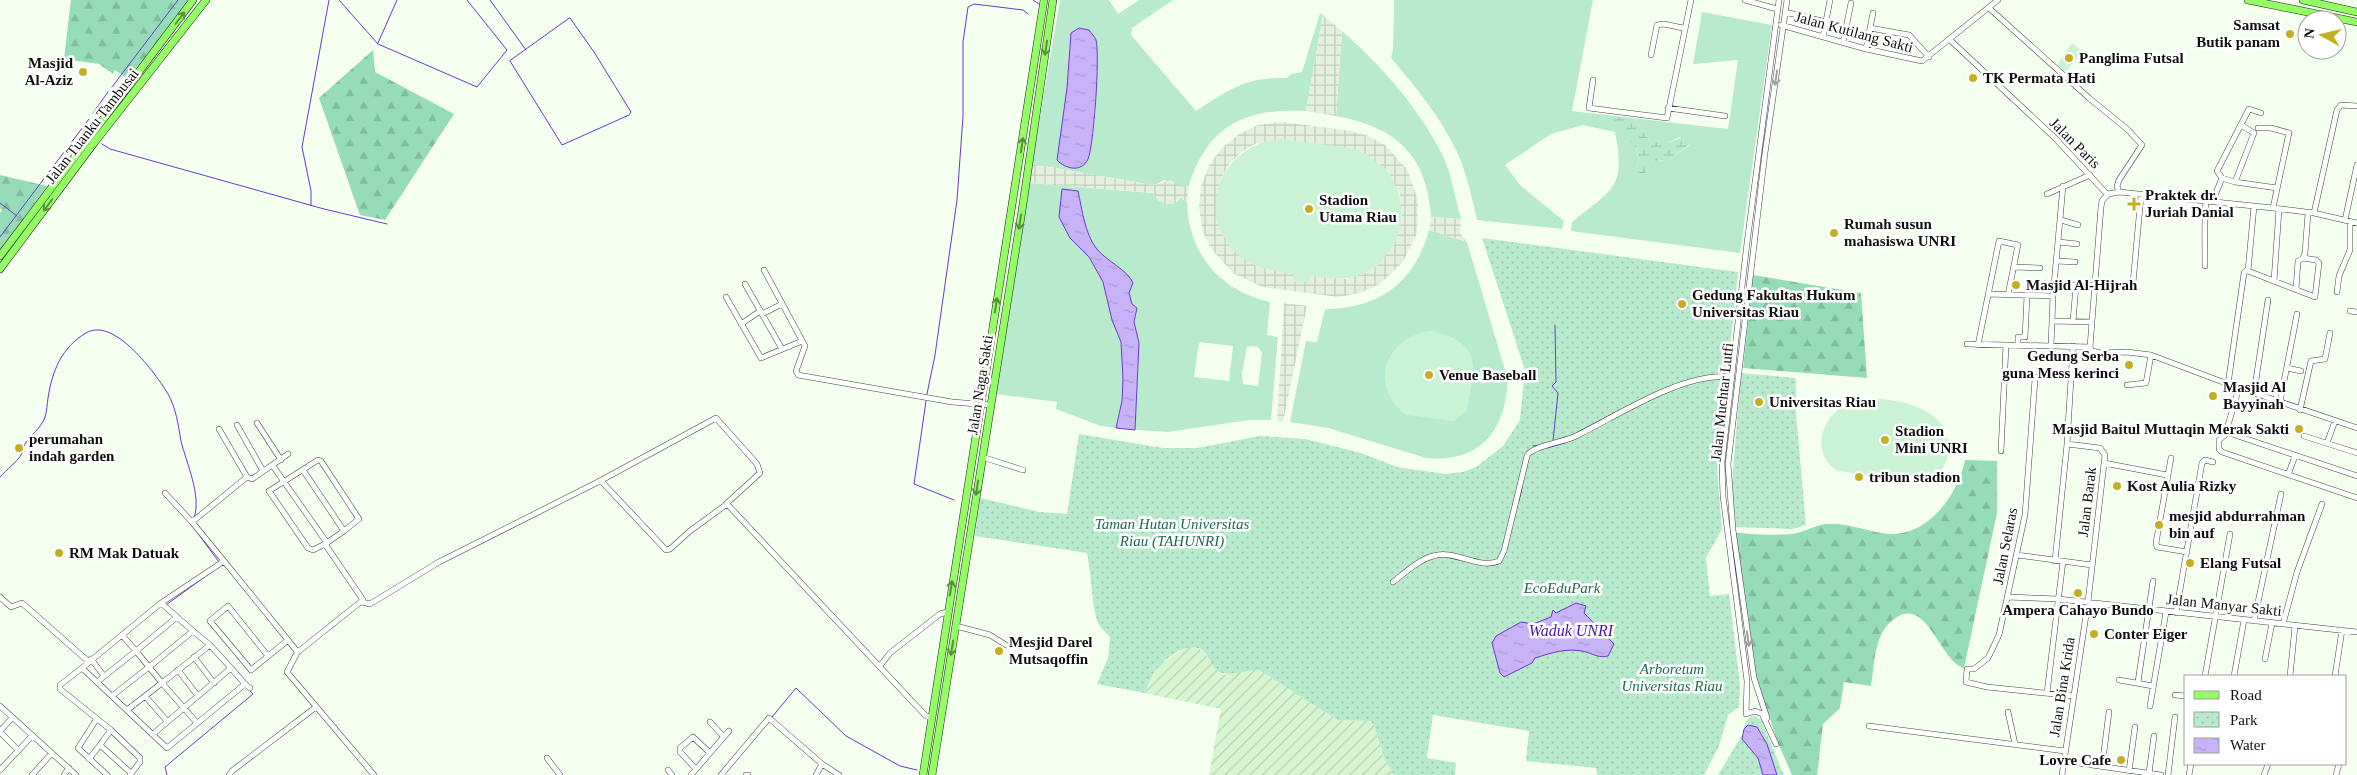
<svg xmlns="http://www.w3.org/2000/svg" width="2357" height="775" viewBox="0 0 2357 775" font-family="Georgia,serif">
  <style>
    .farmland { fill: url(#farmland-furrows) }
    .grass { fill: #b8ebcd; fill-rule: evenodd }
    .forest { fill: url(#forest-firs) }
    .wetland { fill: url(#wetland-marsh) }
    .park { fill: url(#park-dots) }
    .pitch { fill: #caf2d5 }
    .plaza { fill: url(#plaza-grid); fill-rule: evenodd }
    .water { fill: url(#water-ripples); stroke: #6a38d1 }
    .lines { fill: none; stroke-linecap: round; stroke-linejoin: round }
    .stream { stroke: #6a38d1; stroke-width: 1 }
    .minor-casing { stroke: #424242; stroke-width: 6 }
    .major-casing { stroke: #202020; stroke-width: 8 }
    .minor { stroke: #fff; stroke-width: 5 }
    .major { stroke: #94fc64; stroke-width: 7 }
    .oneway { stroke: #58913e }
    .oneway2 { stroke: #9f9f9f }
    .poi-dot { fill: #c3b022; stroke: #fff; stroke-width: 2 }
    .labels { text-anchor: middle; stroke-width: 5; stroke-linejoin: round; paint-order: stroke }
    .poi-label { font-size: 15px; font-weight: bold; fill: #0f0f0f; stroke: #fff; text-anchor: start }
    .street-label { font-size: 15px; fill: #0f0f0f; stroke: #fff }
    .park-label { font-size: 15px; font-style: italic; fill: #1c6953; stroke: #fff }
    .water-label { font-size: 16px; font-style: italic; fill: #4814a4; stroke: #fff }
  </style>
  <defs>
    <pattern id="farmland-furrows" width="10" height="10" patternUnits="userSpaceOnUse" patternTransform="scale(1.25)"><rect width="10" height="10" fill="#d5f6cf"/><path d="M-1 1l2-2M0 10L10 0M9 11l2-2" fill="none" stroke="#b6d2b1"/></pattern>
    <pattern id="forest-firs" width="22" height="20" patternUnits="userSpaceOnUse" patternTransform="scale(1.25)"><rect width="22" height="20" fill="#97dcb8"/><path d="M5 1l3.5 6h-7zM16 11l3.5 6h-7z" fill="#81bc9d"/></pattern>
    <pattern id="wetland-marsh" width="20" height="14" patternUnits="userSpaceOnUse" patternTransform="scale(1.25)"><rect width="20" height="14" fill="#b8ebcd"/><path d="M1 5h8M5 5V1M11 12h8M15 12V8" fill="none" stroke="#9dc8af"/></pattern>
    <pattern id="park-dots" width="8" height="8" patternUnits="userSpaceOnUse" patternTransform="scale(1.25)"><rect width="8" height="8" fill="#b8ebcd"/><path d="M2 2h.1M6 6h.1" fill="none" stroke="#9dc8af" stroke-width="1.8" stroke-linecap="round"/></pattern>
    <pattern id="plaza-grid" width="8" height="8" patternUnits="userSpaceOnUse" patternTransform="scale(1.25)"><rect width="8" height="8" fill="#e4f0de"/><path d="M0 4h8M4 0v8" fill="none" stroke="#c2cdbd"/></pattern>
    <pattern id="water-ripples" width="26" height="14" patternUnits="userSpaceOnUse" patternTransform="scale(1.25)"><rect width="26" height="14" fill="#c8b3f8"/><path d="M2 4q2-2 4 0t4 0M15 11q2-2 4 0t4 0" fill="none" stroke="#ab99d3"/></pattern>
  </defs>
  <rect width="100%" height="100%" fill="#f4fff0"/>
  <path class="farmland" d="M1192 646 1203 651 1218 672 1224 675 1248 669 1259 670 1337 720 1369 721 1374 725 1385 760 1394 775H1209L1221 709 1144 693 1158 666 1184 648Z"/>
  <path class="grass" d="M1060 0H1109L1118 14 1139 0H1173L1132 28 1131 35 1196 111C1230 89 1245 77 1287 78L1291 74 1302 72 1320 13 1323 15 1306 111C1246 108 1208 125 1189 185L1180 188 1164 180 1155 185 1147 184 1032 164ZM1071 33 1096 40C1096 69 1100 144 1083 165L1067 88Z
    M1394 0H1593L1572 111 1728 129 1738 60 1693 64 1702 12 1772 25 1740 253 1571 231 1572 222C1613 188 1626 189 1615 132L1583 125 1551 134 1505 165 1521 186 1564 221 1562 229 1477 220C1471 195 1466 169 1454 146 1438 114 1414 85 1391 58L1393 49ZM1634 119 1652 143H1667L1680 137 1690 145 1668 160 1653 161 1645 174 1633 175 1639 161 1635 146Z
    M1342 31C1381 65 1419 108 1443 156 1452 175 1455 199 1461 219L1431 217C1427 155 1396 127 1336 116Z
    M1030 183 1153 193 1159 201 1177 202 1180 198 1187 202C1188 253 1220 291 1270 302L1267 335 1278 337 1271 420H1249L1168 432 1135 430 1139 344 1134 322 1137 308 1132 304 1129 293 1133 283C1128 270 1106 261 1096 248 1085 233 1082 210 1078 191L1070 238 1089 257 1103 282 1112 320 1121 342 1123 379 1122 401 1116 428 1101 426 1056 409 1057 402 996 394ZM1199 342 1233 346 1229 381 1194 377ZM1251 346 1258 347 1262 353 1258 386 1243 384 1242 373 1247 347Z
    M1429 230 1467 242 1508 380C1505 431 1481 463 1426 458L1328 428 1290 422 1306 341 1317 342 1325 309C1379 308 1414 284 1429 230Z"/>
  <path class="forest" d="M71 0H189L130 81 115 70 113 74 99 64 64 59Z
    M373 50 375 72 454 114 385 220 360 215 319 98Z
    M0 175 47 186 0 250V213L2 210 0 208Z
    M1753 275 1861 293 1867 378 1743 368Z
    M1965 460 1997 461V513L1964 668C1940 662 1928 598 1897 617 1874 631 1875 661 1871 686L1844 682 1840 708 1823 724 1817 775H1792L1778 743 1756 677 1736 533C1754 534 1774 536 1793 534 1806 532 1815 524 1829 524 1849 523 1869 532 1889 534 1929 536 1958 494 1965 460Z"/>
  <path class="wetland" d="M1613 116 1634 119 1652 143H1667L1686 136 1693 142 1668 160 1653 161 1645 174 1641 178 1634 177 1633 175 1639 161C1638 156 1637 149 1634 145 1627 135 1615 129 1613 116Z"/>
  <path class="park" d="M1482 238 1738 272 1717 470 1722 529 1706 558 1710 596 1729 594 1740 685 1739 707 1728 715 1719 746 1704 775H1597L1596 768 1526 761 1529 731 1433 715 1427 758 1456 763 1455 775H1394L1385 760 1374 725 1370 721 1337 720 1259 670C1248 669 1229 676 1221 673 1212 670 1210 656 1202 650 1188 641 1169 656 1159 666 1152 673 1149 685 1144 693L1097 684 1108 658 1110 637C1106 633 1102 629 1099 625 1092 612 1091 571 1087 553L975 536 980 498 1040 512 1067 514 1079 434 1163 448H1197L1260 436 1305 439 1361 453 1397 467 1445 474 1463 472 1476 467 1503 446 1520 420 1525 370Z
    M1741 373 1795 378 1796 380V413L1806 525 1792 529 1735 527 1732 482Z
    M1754 716 1761 720 1784 775H1777L1762 733 1748 725 1744 729C1745 722 1747 717 1754 716Z
    M1742 735V739L1758 758 1763 775H1718Z"/>
  <path class="pitch" d="M2072 43 2082 51 2066 72 2057 65Z
    M1280 139C1308 142 1345 141 1370 156 1415 183 1411 253 1363 274 1345 281 1328 279 1310 276L1309 284 1292 281 1293 274C1275 271 1257 270 1242 259 1190 220 1219 144 1280 139Z
    M1429 331C1446 333 1471 342 1473 364 1475 376 1468 398 1467 411L1454 421 1406 415C1399 409 1393 403 1389 394 1375 363 1399 336 1429 331Z
    M1881 399C1899 401 1918 404 1933 416 1949 428 1954 453 1942 469 1937 475 1930 479 1923 483L1838 471C1811 456 1820 420 1843 406 1853 399 1869 399 1881 399Z"/>
  <path class="plaza" d="M1323 15 1342 31 1336 116 1306 111Z
    M1281 122 1346 130 1366 135 1385 145 1407 169 1418 200 1417 233 1403 262 1380 284 1360 293 1338 297 1262 287 1233 273 1211 249 1202 229 1199 207 1201 186 1209 165 1222 148 1239 134 1258 125ZM1280 139 1352 148 1368 155 1388 171 1400 194 1402 220 1394 245 1378 265 1363 274 1346 279 1310 276 1308 283 1293 281V274L1258 267 1243 259 1230 247 1221 232 1216 216V198L1220 181 1228 166 1240 153 1255 144Z
    M1032 164 1147 184 1155 185 1171 180 1181 187 1189 185 1187 202 1180 198 1173 204 1168 205 1159 201 1153 193 1030 183Z
    M1431 217 1461 219 1460 233 1467 242 1429 230Z
    M1284 303 1307 306 1283 422 1277 421Z"/>
  <path class="water" d="M1079 28 1089 30C1091 33 1095 37 1096 40 1100 55 1094 145 1088 159 1082 173 1065 169 1057 160L1067 88 1071 33Z
    M1062 189 1078 191C1082 210 1085 233 1096 248 1106 261 1128 270 1133 283L1129 293 1132 304 1137 308 1134 322 1139 343 1135 430 1116 428 1122 401 1123 379 1121 342 1112 320 1103 282 1089 257 1070 238 1059 217Z
    M1576 603 1586 606 1584 613 1614 644 1608 656C1598 658 1596 655 1586 652 1568 647 1551 653 1535 658L1532 663 1504 677 1500 673 1492 643 1496 636 1521 622 1533 624 1551 617 1553 610 1556 613Z
    M1748 725 1757 727 1767 744 1777 775H1763L1758 758 1742 739 1744 729Z"/>
  <g class="lines">
    <path class="stream" d="M339 0 378 44 477 87 507 50 467 0
      M490 0 526 50
      M1033 0 1039 4
      M570 18 594 52 631 112 629 115 562 145 510 61Z
      M378 43 397 0
      M112 87 178 0
      M93 113 108 92
      M102 144 110 149 324 209 387 224
      M0 203 17 216
      M311 205V191L302 147 329 0
      M0 237 89 119
      M927 394 935 355 957 200 963 116V42L968 7 974 4 1023 10 1028 14
      M926 401 914 484 954 500
      M1578 432 1620 410
      M1553 441 1558 393 1552 386 1556 382 1555 325
      M1533 446 1540 445
      M1547 448 1565 443
      M0 477C7 469 16 463 21 455 23 452 23 448 25 444 31 435 41 428 45 417 47 411 47 404 48 398 52 371 62 347 86 333 114 316 156 374 168 394 176 408 178 424 181 441 186 462 202 496 194 518
      M1519 501 1522 488
      M191 524 219 562
      M1446 557 1459 560
      M166 605 221 565
      M772 717 796 688 846 736 900 766 917 770
      M167 775 165 767 253 694 250 691"/>
    <g class="minor-casing">
      <path id="minor" d="M1745 0 1777 9
        M1989 8 2089 98 2127 129 2142 145 2119 180 2117 186 2119 192 2273 208 2314 213 2357 223
        M1785 12 1826 22
        M1781 25 1866 49 1922 61 1998 0
        M1870 28 1909 35 1929 57
        M1823 37 1830 0
        M1949 39 2055 138 2105 192 2108 194 2119 192
        M1843 43 1851 3
        M1866 49 1873 13
        M1651 55 1657 25 1664 24 1683 28
        M1593 80 1589 108 1667 118 1691 0
        M1668 108 1725 116
        M2258 128H2271L2289 133 2273 208
        M2222 178 2235 182 2254 133 2241 125
        M2235 182 2277 188
        M2047 194 2090 175
        M2213 200 2222 178 2217 171 2249 109 2261 113
        M2254 206 2248 271 2315 297 2319 263 2316 260 2303 258
        M2314 213 2337 110 2341 105 2357 106
        M2061 220 2078 225
        M2345 220 2357 165
        M2059 242 2077 244
        M2057 261 2075 262
        M2205 266C2205 244 2204 222 2206 200
        M2015 267 2040 268
        M764 270 805 346 796 371 798 375 952 402 990 405
        M2274 281 2279 209
        M2133 283 2141 196
        M745 284 782 349
        M2054 286 2095 285
        M2296 289 2298 261 2303 258 2305 253 2308 213
        M2337 292 2339 276 2350 250V222
        M1989 294 2053 296
        M726 297 761 358 802 341
        M2350 311 2357 312
        M762 314 782 304
        M2052 321 2092 322
        M2073 321 2076 286
        M741 324 760 311
        M1967 344 2090 347
        M1978 345 1999 241 2018 245 2008 295
        M2018 345V337H2025L2027 296
        M2051 346 2053 296 2063 186
        M2090 347 2092 351 2101 353 2127 352 2151 355 2228 384 2357 428
        M2090 347 2101 207 2102 201 2108 194
        M2287 368 2301 371
        M2072 376H2039L2035 379 2025 515 1999 635 1988 658 1974 669H1967L1966 682 1987 687 2074 696
        M2228 384 2244 273 2247 270
        M2127 385 2146 383 2151 355
        M2239 388 2225 435 2219 440V449L2222 452 2357 498
        M2254 393 2268 300
        M2280 402 2297 314
        M2300 410 2311 361 2325 359 2330 333
        M257 423 281 460
        M237 425 263 471
        M219 429 247 477
        M2226 432 2357 476
        M2304 436 2357 453
        M2327 443 2335 421
        M2001 451 2006 345
        M982 457 1023 470
        M2171 458 2156 543 2157 547 2187 552
        M2104 463 2167 475
        M273 466 327 543
        M303 470 344 531 325 544
        M2288 475 2295 456
        M598 482 716 418 757 464 760 473 726 504
        M165 493 192 522 224 561
        M192 522 247 477 252 479 288 454
        M2017 555 2092 565
        M2055 561 2067 444
        M1393 582C1405 573 1418 560 1433 556 1455 549 1478 570 1499 561L1504 551 1527 456C1531 446 1565 442 1576 436 1619 415 1682 372 1732 377
        M0 597 11 607 22 603 89 662
        M2007 597 2058 599 2357 632
        M362 602 370 604 439 562 598 482H602L666 550 670 549 690 531 727 504 925 715 932 719
        M161 603 224 561 296 650 299 651 363 600 325 544 313 550 308 548 269 491 318 460 321 461 359 519 344 531
        M2176 613 2202 463 2205 460 2213 462
        M2254 621 2281 494
        M2283 624 2297 572 2322 504
        M956 626 990 635 1006 645
        M122 635 161 603 177 617
        M210 645 193 631 149 667 162 683 210 645 231 668
        M298 651 287 672 374 775
        M268 656 228 606 210 621 251 670 288 640
        M194 657 214 683
        M91 659 104 676
        M2265 659 2272 623
        M880 666 890 653 940 614 947 612
        M82 668 122 635 136 651 177 617 193 631
        M178 670 198 696
        M2205 676 2230 534
        M2234 676 2244 620
        M2290 676 2295 626
        M2335 676 2342 630
        M2119 680 2153 686
        M97 682 136 651 149 667 112 696
        M2138 682 2153 581
        M2047 693 2063 561
        M2175 695 2186 696
        M145 696 167 721
        M0 706 76 775
        M2150 706 2166 612
        M127 710 162 683 197 723
        M2008 712 2015 744
        M1767 718 1754 678 1733 530 1728 464 1765 153 1787 0
        M96 720 78 748 107 775
        M710 722 724 737
        M1869 726 2065 751
        M0 731 12 718
        M0 732 18 750
        M153 734 231 668 245 684
        M1776 744 1762 714 1755 711 1746 714 1747 681 1723 496 1722 462 1747 243 1779 0
        M100 745 111 730
        M547 758 560 775
        M89 759 100 745 131 773
        M2064 761 2161 775
        M2102 767 2109 712
        M696 769 680 752V748L693 737 710 753
        M0 770 32 736
        M668 770 672 775
        M2129 771 2135 727
        M2149 773 2154 736
        M32 775 52 753
        M64 775 69 768
        M130 775 140 762V758L111 730 60 689V685L82 668 167 748 245 684 250 688
        M229 775 232 771 316 707
        M691 775 729 731
        M721 775 769 718 822 764 839 775
        M746 775H748
        M816 775 822 764
        M2062 775 2088 602 2105 455 2100 448 2067 444 2073 346
        M2168 775 2175 717
        M2189 775 2191 764
        M2264 775 2268 764
        M2336 775 2339 764"/>
    </g>
    <g class="major-casing">
      <path id="major" d="M2248 0 2357 22
        M2303 0 2357 12
        M0 256 193 0
        M0 269 94 143 206 0
        M923 775 1044 0
        M932 775 1023 204 1053 0"/>
    </g>
    <use href="#minor" class="minor"/>
    <use href="#major" class="major"/>
  </g>
  <defs><path id="oneway-shaft" d="M-6 0H5M1.5-3L5.5 0L1.5 3" fill="none" stroke-width="1.6" stroke-linecap="round" stroke-linejoin="round" transform="scale(1.25)"/></defs>
  <g class="oneway">
    <use href="#oneway-shaft" transform="translate(180 18) rotate(-53)"/>
    <use href="#oneway-shaft" transform="translate(1046 48) rotate(98)"/>
    <use href="#oneway-shaft" transform="translate(1022 145) rotate(-81)"/>
    <use href="#oneway-shaft" transform="translate(48 205) rotate(127)"/>
    <use href="#oneway-shaft" transform="translate(1020 222) rotate(99)"/>
    <use href="#oneway-shaft" transform="translate(996 305) rotate(-81)"/>
    <use href="#oneway-shaft" transform="translate(977 488) rotate(99)"/>
    <use href="#oneway-shaft" transform="translate(951 588) rotate(-81)"/>
    <use href="#oneway-shaft" transform="translate(952 648) rotate(99)"/>
  </g>
  <g class="oneway2">
    <use href="#oneway-shaft" transform="translate(1776 78) rotate(98)"/>
    <use href="#oneway-shaft" transform="translate(1748 639) rotate(82)"/>
  </g>
  <g class="poi-dot">
    <circle cx="2290" cy="34" r="5"/>
    <circle cx="2069" cy="58" r="5"/>
    <circle cx="83" cy="72" r="5"/>
    <circle cx="1973" cy="78" r="5"/>
    <path d="M2131.5 196.5h5v5h5v5h-5v5h-5v-5h-5v-5h5z"/>
    <circle cx="1309" cy="209" r="5"/>
    <circle cx="1834" cy="233" r="5"/>
    <circle cx="2016" cy="285" r="5"/>
    <circle cx="1682" cy="304" r="5"/>
    <circle cx="2129" cy="365" r="5"/>
    <circle cx="1429" cy="375" r="5"/>
    <circle cx="2213" cy="396" r="5"/>
    <circle cx="1759" cy="402" r="5"/>
    <circle cx="2299" cy="429" r="5"/>
    <circle cx="1885" cy="440" r="5"/>
    <circle cx="19" cy="448" r="5"/>
    <circle cx="1859" cy="477" r="5"/>
    <circle cx="2117" cy="486" r="5"/>
    <circle cx="2159" cy="525" r="5"/>
    <circle cx="59" cy="553" r="5"/>
    <circle cx="2190" cy="563" r="5"/>
    <circle cx="2078" cy="593" r="5"/>
    <circle cx="2094" cy="634" r="5"/>
    <circle cx="999" cy="651" r="5"/>
    <circle cx="2121" cy="760" r="5"/>
  </g>
  <g class="labels">
    <g class="poi-label">
      <text x="2280" y="30" text-anchor="end">Samsat<tspan x="2280" dy="17">Butik panam</tspan></text>
      <text x="2079" y="63">Panglima Futsal</text>
      <text x="73" y="68" text-anchor="end">Masjid<tspan x="73" dy="17">Al-Aziz</tspan></text>
      <text x="1983" y="83">TK Permata Hati</text>
      <text x="2145" y="200">Praktek dr.<tspan x="2145" dy="17">Juriah Danial</tspan></text>
      <text x="1319" y="205">Stadion<tspan x="1319" dy="17">Utama Riau</tspan></text>
      <text x="1844" y="229">Rumah susun<tspan x="1844" dy="17">mahasiswa UNRI</tspan></text>
      <text x="2026" y="290">Masjid Al-Hijrah</text>
      <text x="1692" y="300">Gedung Fakultas Hukum<tspan x="1692" dy="17">Universitas Riau</tspan></text>
      <text x="2119" y="361" text-anchor="end">Gedung Serba<tspan x="2119" dy="17">guna Mess kerinci</tspan></text>
      <text x="1439" y="380">Venue Baseball</text>
      <text x="2223" y="392">Masjid Al<tspan x="2223" dy="17">Bayyinah</tspan></text>
      <text x="1769" y="407">Universitas Riau</text>
      <text x="2289" y="434" text-anchor="end">Masjid Baitul Muttaqin Merak Sakti</text>
      <text x="1895" y="436">Stadion<tspan x="1895" dy="17">Mini UNRI</tspan></text>
      <text x="29" y="444">perumahan<tspan x="29" dy="17">indah garden</tspan></text>
      <text x="1869" y="482">tribun stadion</text>
      <text x="2127" y="491">Kost Aulia Rizky</text>
      <text x="2169" y="521">mesjid abdurrahman<tspan x="2169" dy="17">bin auf</tspan></text>
      <text x="69" y="558">RM Mak Datuak</text>
      <text x="2200" y="568">Elang Futsal</text>
      <text x="2078" y="615" text-anchor="middle">Ampera Cahayo Bundo</text>
      <text x="2104" y="639">Conter Eiger</text>
      <text x="1009" y="647">Mesjid Darel<tspan x="1009" dy="17">Mutsaqoffin</tspan></text>
      <text x="2111" y="765" text-anchor="end">Lovre Cafe</text>
    </g>
    <g class="street-label">
      <text transform="translate(1854 32) rotate(15)" y="5">Jalan Kutilang Sakti</text>
      <text transform="translate(92 126) rotate(-52)" y="5">Jalan Tuanku Tambusai</text>
      <text transform="translate(2075 143) rotate(45)" y="5">Jalan Paris</text>
      <text transform="translate(980 385) rotate(-81)" y="5">Jalan Naga Sakti</text>
      <text transform="translate(1722 402) rotate(-84)" y="5">Jalan Muchtar Lutfi</text>
      <text transform="translate(2087 502) rotate(-83)" y="5">Jalan Barak</text>
      <text transform="translate(2005 546) rotate(-79)" y="5">Jalan Selaras</text>
      <text transform="translate(2224 605) rotate(6)" y="5">Jalan Manyar Sakti</text>
      <text transform="translate(2062 687) rotate(-81)" y="5">Jalan Bina Krida</text>
    </g>
    <g class="park-label">
      <text x="1172" y="529">Taman Hutan Universitas<tspan x="1172" dy="17">Riau (TAHUNRI)</tspan></text>
      <text x="1562" y="593">EcoEduPark</text>
      <text x="1672" y="674">Arboretum<tspan x="1672" dy="17">Universitas Riau</tspan></text>
    </g>
    <g class="water-label">
      <text x="1571" y="636">Waduk UNRI</text>
    </g>
  </g>
  <rect x="2184" y="675" width="162" height="90" fill="#ffffff" stroke="#9f9f9f"/>
  <rect x="2194" y="691" width="25" height="8" fill="#94fc64" stroke="#9f9f9f"/>
  <text x="2230" y="700" font-size="15" fill="#0f0f0f">Road</text>
  <rect x="2194" y="712" width="25" height="15" fill="url(#park-dots)" stroke="#9f9f9f"/>
  <text x="2230" y="725" font-size="15" fill="#0f0f0f">Park</text>
  <rect x="2194" y="738" width="25" height="15" fill="url(#water-ripples)" stroke="#9f9f9f"/>
  <text x="2230" y="750" font-size="15" fill="#0f0f0f">Water</text>
  <g transform="translate(2322 35) rotate(278)"><circle r="24" fill="#ffffff" stroke="#9f9f9f"/>
  <path d="M0-4L9 19L0 12L-9 19Z" fill="#c3b022"/>
  <text y="-8" font-size="14" font-weight="bold" text-anchor="middle" fill="#0f0f0f">N</text>
  </g>
</svg>
